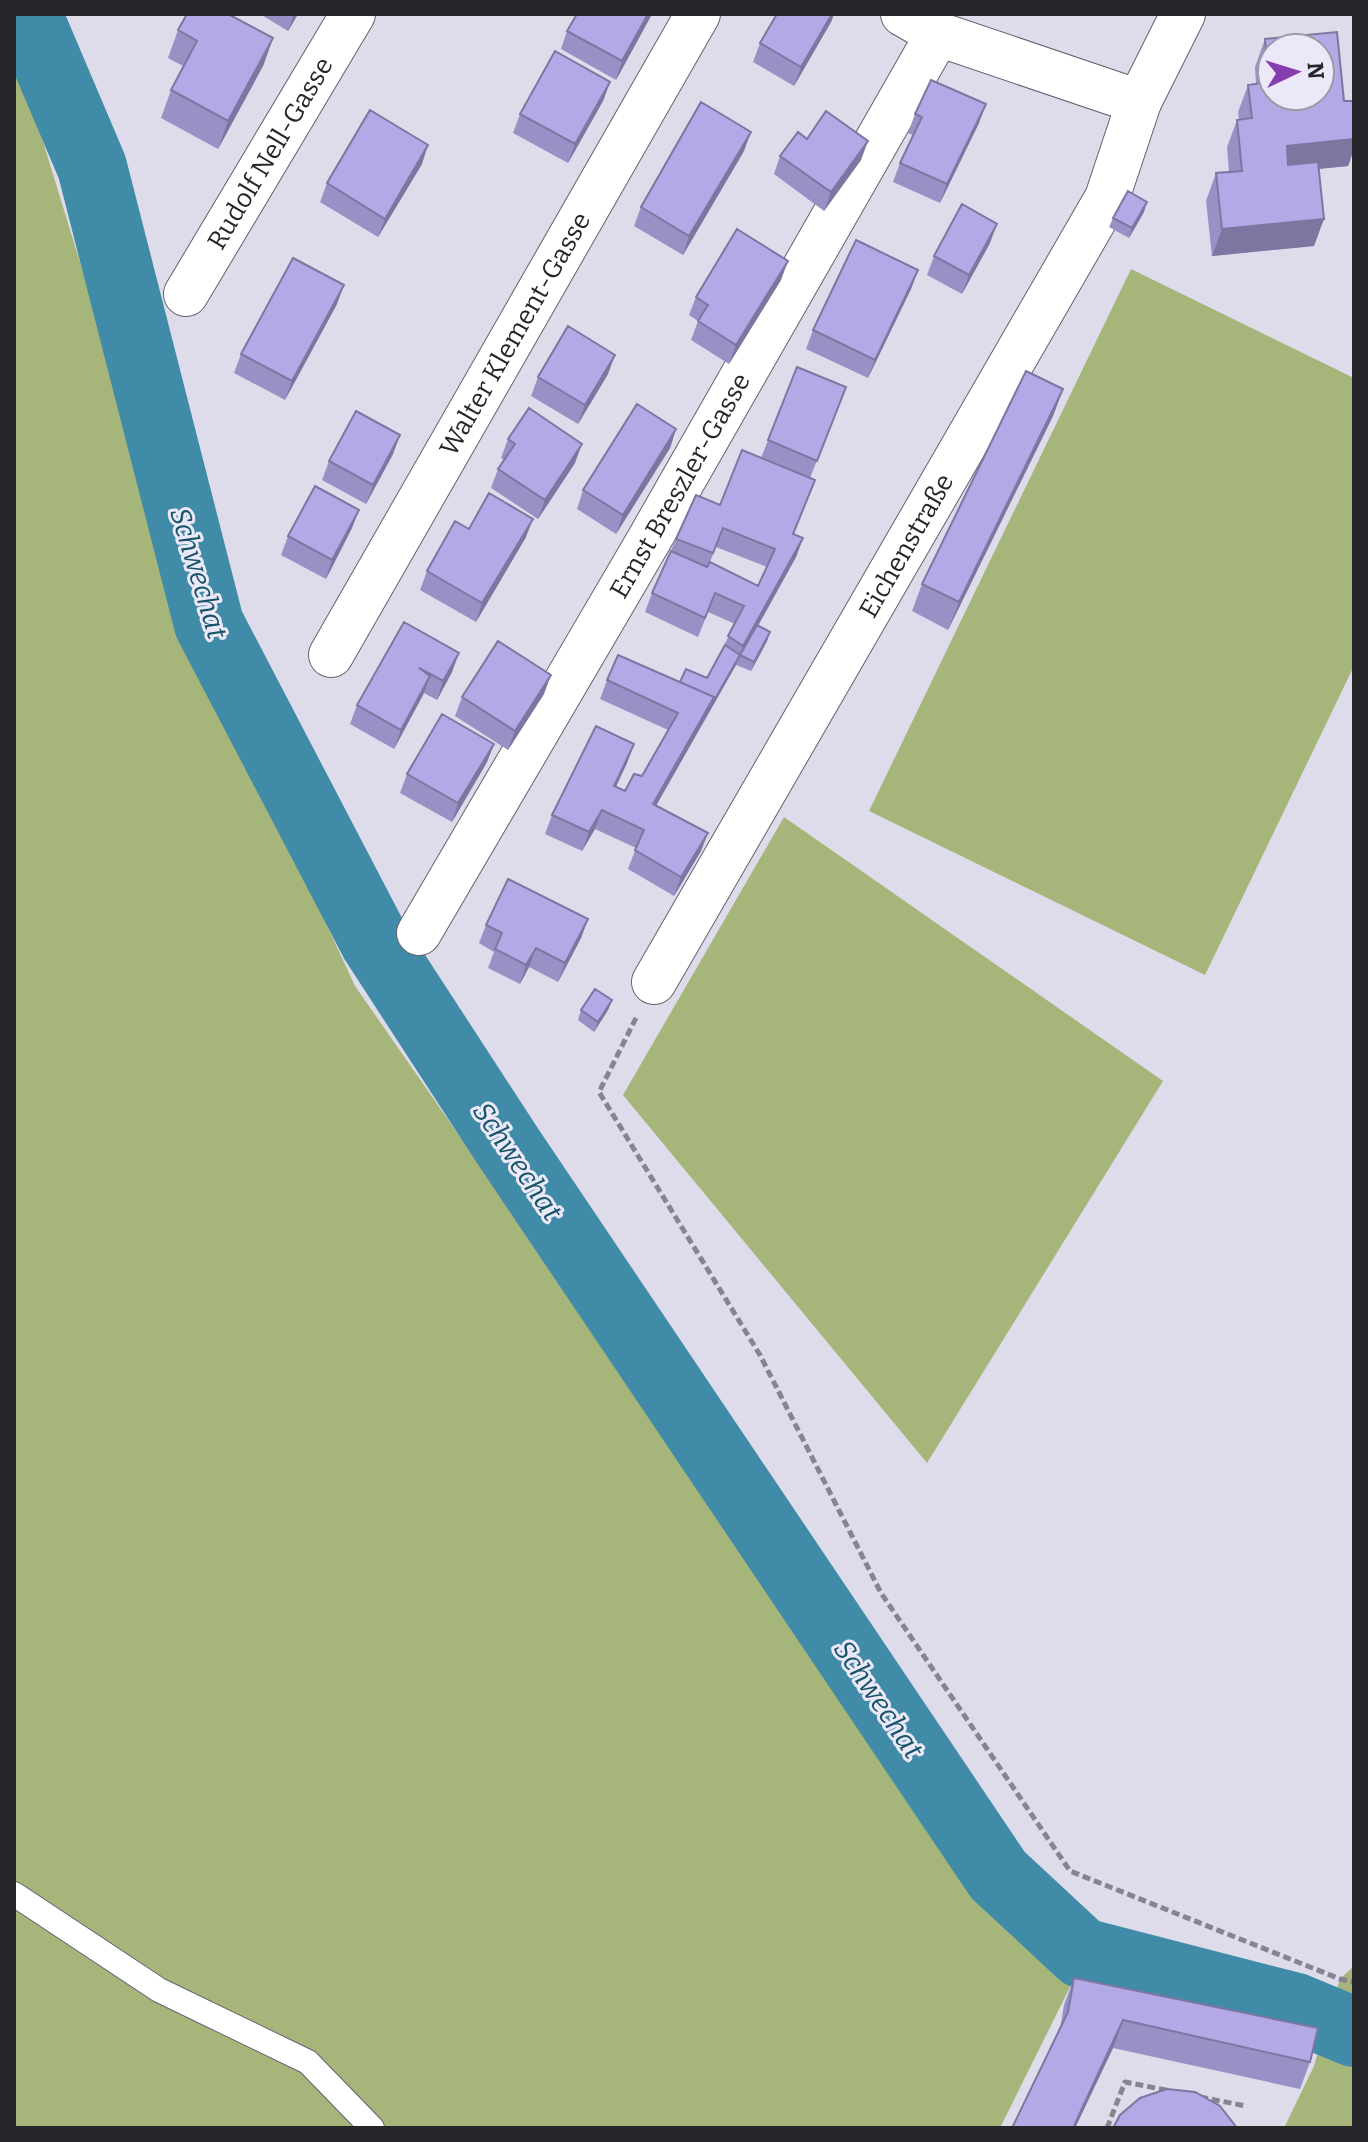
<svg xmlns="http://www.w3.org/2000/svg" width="1368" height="2142" viewBox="0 0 1368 2142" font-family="Bitter,serif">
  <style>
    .green { fill: #a6b67a }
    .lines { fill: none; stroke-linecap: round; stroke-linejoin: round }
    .river { stroke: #408ba8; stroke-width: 70 }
    .lane-casing { stroke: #63616f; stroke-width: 26 }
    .street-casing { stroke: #63616f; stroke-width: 46 }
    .path { stroke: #85848f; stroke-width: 5; stroke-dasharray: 8 4; stroke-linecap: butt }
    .lane { stroke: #fff; stroke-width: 24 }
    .street { stroke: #fff; stroke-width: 44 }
    .wall { fill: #9991c6; fill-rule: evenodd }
    .shaded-wall { fill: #7d76a1 }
    .building { fill: #b2a9e6; stroke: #7d76a1; stroke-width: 2; fill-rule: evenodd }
    .labels { text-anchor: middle; stroke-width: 6; stroke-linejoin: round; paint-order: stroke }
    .street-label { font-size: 26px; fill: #25252a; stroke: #ebe9f9 }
    .water-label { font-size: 28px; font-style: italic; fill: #165368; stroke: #ebe9f9 }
  </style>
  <rect width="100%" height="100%" fill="#dedceb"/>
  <path class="green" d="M14 47 198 647 355 986 997 1908 1073 1981 1000 2128H14Z
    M1131 269 1354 378V666L1205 975 869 811Z
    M784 817 1163 1081 927 1463 623 1095Z
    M1354 1966V2128H1284L1314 2066 1340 1979Z"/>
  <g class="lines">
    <path class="river" d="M27 14 92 167 209 624 375 942 507 1145 998 1875 1082 1953 1296 2008 1354 2032"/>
    <g class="lane-casing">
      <path id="lane" d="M14 1894 159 1990 308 2062 372 2128"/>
    </g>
    <g class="street-casing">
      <g id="street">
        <path d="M903 14 938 34 1139 102 1183 14"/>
        <path id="s1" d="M186 294 353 14"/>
        <path id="s2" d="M331 655 698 14"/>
        <path id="s3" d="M419 933 649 540 938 34"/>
        <path id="s4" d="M654 982 1107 198 1139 102"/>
      </g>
    </g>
    <path class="path" d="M636 1018 599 1092 760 1355 881 1593 1070 1871 1340 1979 1354 1982
      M1200 2097 1246 2106
      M1107 2128 1125 2082 1171 2091"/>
    <use href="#lane" class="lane"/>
    <use href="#street" class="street"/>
  </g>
  <path class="wall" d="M260 14H298L288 31Z
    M577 14H652L616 80 561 49 567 31Z
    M777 14H834L831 22 794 86 753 62 760 43Z
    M178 30 273 38 263 66 218 149 161 118 171 90 183 66 168 58Z
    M1265 39 1344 101H1354V149L1348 166 1318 169 1314 246 1212 256 1206 201 1216 173 1229 172 1227 147 1237 120 1239 119 1238 112 1248 85 1256 84 1255 67Z
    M610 82 603 101 568 163 513 133 520 114Z
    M915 114 979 123 940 203 893 182 900 163 913 135 908 133Z
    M807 139 861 160 824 211 774 174 780 156Z
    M744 151 683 255 634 226 641 207Z
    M422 164 378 237 320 202 327 183Z
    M1144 212 1129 238 1109 227 1113 218Z
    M990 243 962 294 927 275 934 256Z
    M918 270 911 289 868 378 806 349 813 330Z
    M781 280 729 364 691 340 698 321 689 315 696 297Z
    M337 304 285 400 234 373 241 354Z
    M608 374 578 424 531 396 538 377Z
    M846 387 810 478 808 499 793 535 803 538 796 557 758 626 770 632 767 641 751 671 736 665 656 806 701 851 674 896 628 869 636 848 595 829 582 851 545 834 552 815 634 744 627 763 616 787 625 791 642 776 668 730 600 699 607 680 680 682 707 678 735 624 708 612 698 637 645 612 652 593 676 539 720 505 761 458 768 440ZM716 547 767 567 758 586 710 562Z
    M1063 389 1053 416 948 630 912 611 922 584Z
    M676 429 670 448 616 534 577 509 583 490Z
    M508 439 575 463 538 519 491 488 498 469 504 460 501 458Z
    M393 454 366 504 322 480 329 461Z
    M352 528 326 579 281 555 288 536Z
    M469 529 526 537 476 622 420 590 427 571Z
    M404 622 452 672 437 700 424 693 394 749 350 724 357 705Z
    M544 694 508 750 455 716 462 697Z
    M494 744 487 762 452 822 400 793 407 774Z
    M588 919 581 938 558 982 529 967 520 984 488 968 494 952 479 943 486 925Z
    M612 1000 608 1010 594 1032 578 1020 581 1010Z
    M1074 1978 1310 2062 1300 2089 1113 2048 1075 2128H1012L1060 2029 1064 2005Z"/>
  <path class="shaded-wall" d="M294 14H298L288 31Z
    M648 14H652L616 80 622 61Z
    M832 14H834L831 22 794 86 801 67Z
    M273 38 263 66 218 149 228 121Z
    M610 82 603 101 568 163 575 144Z
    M986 104 979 123 940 203 947 184Z
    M751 132 744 151 683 255 689 236Z
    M1354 139V149L1348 166 1277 173 1287 146Z
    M868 141 861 160 824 211 831 192Z
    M428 145 422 164 378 237 385 219Z
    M1147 202 1144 212 1129 238 1132 228Z
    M1324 219 1314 246 1212 256 1222 229Z
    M997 224 990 243 962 294 969 275Z
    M788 261 781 280 729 364 736 345Z
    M918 270 911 289 868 378 875 360Z
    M344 285 337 304 285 400 292 381Z
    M615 355 608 374 578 424 585 405Z
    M1063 389 1053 416 948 630 959 602Z
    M676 429 670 448 616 534 623 515Z
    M400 435 393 454 366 504 373 485Z
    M582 444 575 463 538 519 545 500Z
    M359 510 352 528 326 579 332 560Z
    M533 519 526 537 476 622 482 603Z
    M803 538 796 557 741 656 740 655 736 665 646 823 653 804 714 697 740 655 743 646Z
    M770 632 767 641 751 671 754 662Z
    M459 653 452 672 437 700 443 681Z
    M551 675 544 694 508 750 515 731Z
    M430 676 423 695 394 749 401 730Z
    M494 744 487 762 452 822 458 803Z
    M634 744 627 763 607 805 614 786Z
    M602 810 595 829 582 851 589 832Z
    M708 833 701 851 674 896 681 877Z
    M588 919 581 938 558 982 565 963Z
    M536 948 529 967 520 984 526 965Z
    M612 1000 608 1010 594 1032 598 1022Z
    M1123 2020 1113 2048 1075 2128H1073Z"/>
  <path class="building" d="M187 14H228L273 38 228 121 171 90 197 41 178 30Z
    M577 14H648L622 61 567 31Z
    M777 14H832L801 67 760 43Z
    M1337 32 1344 101H1354V139L1287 146 1288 165 1318 162 1324 219 1222 229 1216 173 1242 171 1237 120 1252 118 1248 85 1269 82 1265 39ZM1272 48H1320V96H1272Z
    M555 51 610 82 575 144 520 114Z
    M931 80 986 104 947 184 900 163 922 117 915 114Z
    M701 102 751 132 689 236 641 207Z
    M370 110 428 145 385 219 327 183Z
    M826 111 868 141 831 192 780 156 798 132 807 139Z
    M1128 191 1147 202 1132 228 1113 218Z
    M962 204 997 224 969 275 934 256Z
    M737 229 788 261 736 345 698 321 708 305 696 297Z
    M856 240 918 270 875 360 813 330Z
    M293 258 344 285 292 381 241 354Z
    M568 326 615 355 585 405 538 377Z
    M797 367 846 387 817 461 768 440Z
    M1026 371 1063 389 959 602 922 584Z
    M637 404 676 429 623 515 583 490Z
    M529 408 582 444 545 500 498 469 515 444 508 439Z
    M356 411 400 435 373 485 329 461Z
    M742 450 815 480 793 534 803 538 743 646 728 636 744 606 715 593 705 618 652 593 671 551 707 567 710 562 758 586 775 549 723 528 713 553 676 539 696 495 720 505Z
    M315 486 359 510 332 560 288 536Z
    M489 493 533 519 482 603 427 571 455 521 469 529Z
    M404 622 459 653 443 681 419 668 430 676 401 730 357 705Z
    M757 625 770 632 754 662 740 655Z
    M498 641 551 675 515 731 462 697Z
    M725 645 740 655 711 706 714 697 680 682 686 669 707 678Z
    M618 655 714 697 653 804 708 833 681 877 635 850 644 830 602 810 589 832 552 815 596 726 634 744 614 786 625 791 634 774 642 776 678 713 607 680Z
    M442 714 494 744 458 803 407 774Z
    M508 879 588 919 565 963 536 948 526 965 495 949 502 933 486 925Z
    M595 989 612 1000 598 1022 581 1010Z
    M1074 1978 1318 2028 1310 2062 1123 2020 1073 2128H1012L1068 2012Z
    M1167 2089 1195 2092 1220 2106 1237 2128H1113L1120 2115 1140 2098Z"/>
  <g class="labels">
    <g class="street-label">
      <text dy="9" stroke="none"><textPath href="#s1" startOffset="164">Rudolf Nell-Gasse</textPath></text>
      <text dy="9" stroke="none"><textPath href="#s2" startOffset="370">Walter Klement-Gasse</textPath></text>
      <text dy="9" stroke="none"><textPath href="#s3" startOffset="518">Ernst Breszler-Gasse</textPath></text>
      <text dy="9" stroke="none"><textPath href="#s4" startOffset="504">Eichenstraße</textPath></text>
    </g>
    <g class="water-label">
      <text transform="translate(199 573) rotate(73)" y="10">Schwechat</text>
      <text transform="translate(518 1161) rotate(56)" y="10">Schwechat</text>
      <text transform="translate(879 1699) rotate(56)" y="10">Schwechat</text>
    </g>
  </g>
  <rect width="1368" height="2142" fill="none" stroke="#25252a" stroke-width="32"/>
  <g transform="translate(1296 72) rotate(86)"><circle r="38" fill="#ebe9f9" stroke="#9c9ba6" stroke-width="2"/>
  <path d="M0-6L14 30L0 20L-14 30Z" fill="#863daf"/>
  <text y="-12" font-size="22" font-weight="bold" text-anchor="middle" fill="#25252a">N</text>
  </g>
</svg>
